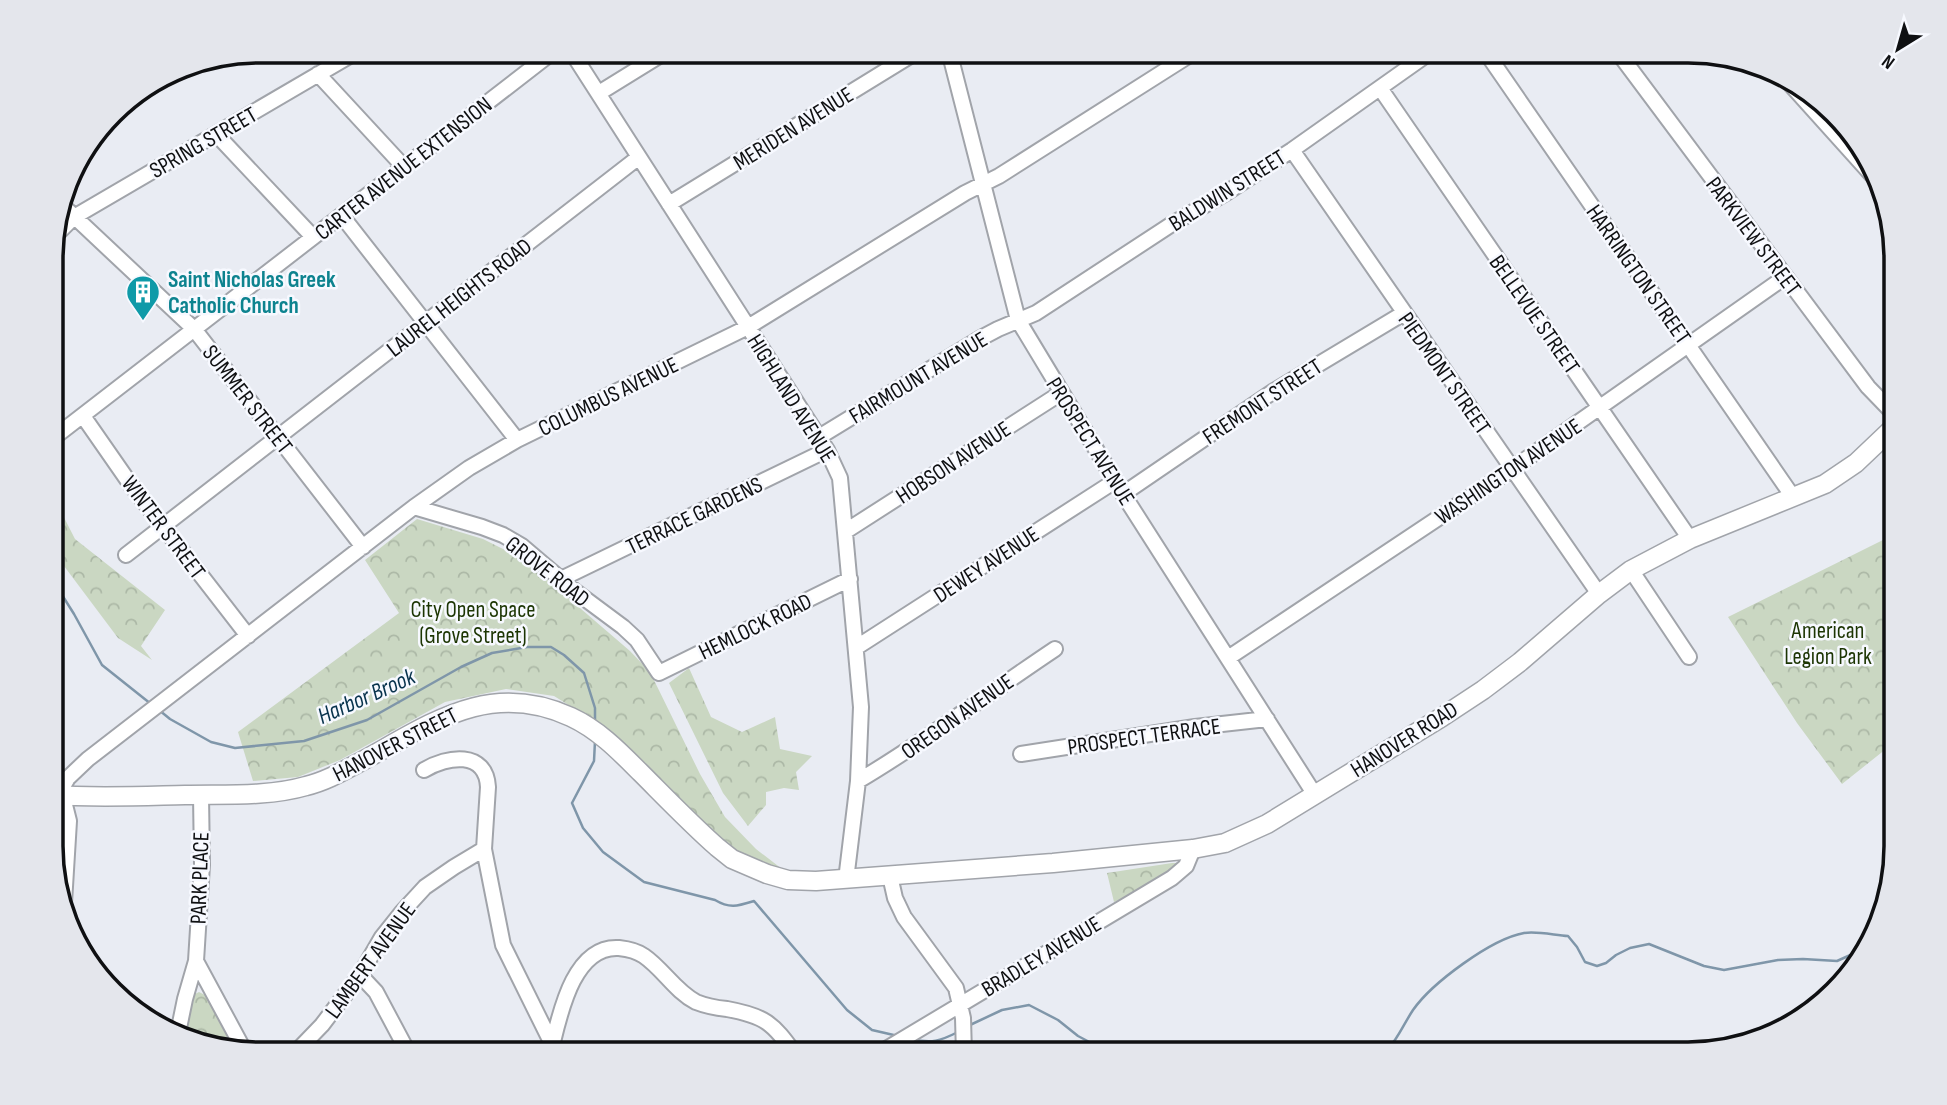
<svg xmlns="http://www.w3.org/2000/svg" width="1947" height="1105" viewBox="0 0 1947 1105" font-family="'Sofia Sans Condensed',sans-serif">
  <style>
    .forest { fill: url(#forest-crowns) }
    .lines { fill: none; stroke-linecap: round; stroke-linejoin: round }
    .stream { stroke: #7f96a9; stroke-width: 2.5 }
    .minor-casing { stroke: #a1a4aa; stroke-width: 18 }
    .major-casing { stroke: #a1a4aa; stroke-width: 21 }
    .minor { stroke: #fff; stroke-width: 14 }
    .major { stroke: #fff; stroke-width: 18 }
    .labels { text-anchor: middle; stroke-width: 5; stroke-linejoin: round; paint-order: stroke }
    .street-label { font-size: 23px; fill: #0f1012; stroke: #f7f9ff }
    .culture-label { font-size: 23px; font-weight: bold; fill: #0d838f; stroke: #f7f9ff; text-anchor: start }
    .park-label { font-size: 23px; fill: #1c3503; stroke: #f7f9ff }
    .water-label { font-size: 24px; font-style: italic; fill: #08334d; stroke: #f7f9ff }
    .rim { fill: none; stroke: #0f1012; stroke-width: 3.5 }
  </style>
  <defs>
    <pattern id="forest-crowns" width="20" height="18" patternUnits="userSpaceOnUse" patternTransform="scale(1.75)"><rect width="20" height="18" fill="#cad7c2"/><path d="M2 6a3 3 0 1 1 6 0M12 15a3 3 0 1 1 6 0" fill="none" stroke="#acb8a6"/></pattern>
  </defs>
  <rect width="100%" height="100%" fill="#e9ecf3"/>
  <path class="forest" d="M52 494 75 539 165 610 141 646 152 660 118 638 52 550Z
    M417 519 483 539 511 553 545 578 630 651 650 672 700 774 725 817 756 849 782 869V875L720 845 604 727 554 696 506 689 445 702 340 760 298 777 253 781 238 732 399 613 365 560Z
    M1895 534 1896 741 1842 784 1797 723 1728 617Z
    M689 668 711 717 742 732 775 717 780 749 812 756 796 772 799 790 784 788 766 792V805L748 826 723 793 669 683Z
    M1172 863H1180L1151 885 1114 902 1107 873Z
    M199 992 205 995 234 1048 184 1034 193 995Z"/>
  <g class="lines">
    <path class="stream" d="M52 579 74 614 102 665 151 704
      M159 710 170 719 211 742 235 748 304 741 367 720 461 667 492 653 527 647H551L564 655 584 673 595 708V724
      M595 741 594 761 572 803 583 828 603 852 644 882 715 900C730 909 738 906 754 901L847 1010 872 1030 898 1036
      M970 1025 1002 1010 1029 1005 1058 1020 1078 1036 1112 1054
      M911 1039C932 1044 940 1041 958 1032
      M1382 1054C1397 1042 1403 1025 1413 1010 1432 983 1491 939 1524 933 1537 931 1554 935 1568 936L1577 947 1585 962 1597 966 1606 963 1616 955 1630 948 1649 944 1704 966 1724 970 1778 960 1803 959 1837 961 1857 952 1868 950"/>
    <g class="minor-casing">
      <path id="minor" d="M571 51 827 450 840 478 861 707 858 781 846 880
        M949 51 1018 320 1123 494 1315 795
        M1485 51 1793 497
        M1617 51 1868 387 1896 416
        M318 74 404 167
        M1783 76 1872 175
        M1380 88 1690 539
        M599 93 667 51
        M217 135 313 237
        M1292 150 1599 594
        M61 204 194 329 363 547
        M669 204 918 51
        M342 216 517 440
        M52 239 74 217 358 51
        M83 416 131 485 248 636
        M819 437 981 338 998 329 1036 313 1172 224 1226 193 1292 150 1432 51
        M52 439 554 51
        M1123 494 1274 391 1404 313
        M414 507 482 527 503 535 522 546 576 592 623 627 637 640 659 673 850 579
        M846 531 1061 393
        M126 555 639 157
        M1631 570 1689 657
        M561 579 827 450
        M857 647 1115 481
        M1228 658 1512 469 1785 277
        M1021 754 1195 727 1267 719
        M424 770C447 756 486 750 488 787L484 849 503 945 557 1054
        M858 781C926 741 989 693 1055 649
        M58 795 65 805 69 821 64 903
        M52 805 68 778 88 759 414 507 469 468 517 440 748 327 965 193 999 176 1196 51
        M890 876 895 898 904 917 956 988 963 1018 964 1054
        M196 961 244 1050
        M360 975 376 992 409 1054
        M178 1033 185 999 196 961 202 865 201 795
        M552 1046C560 1013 574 945 619 948 628 949 637 951 644 956 663 969 675 991 696 1002 706 1006 717 1008 727 1009 765 1016 773 1023 795 1054
        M294 1054 322 1025 360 975 382 937 402 912 425 887 454 867 484 849
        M878 1054 1172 878 1186 866 1193 849"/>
    </g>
    <g class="major-casing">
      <path id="major" d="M52 795C96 798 141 796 185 795 224 794 268 797 306 786 327 781 345 770 364 760 433 722 490 680 571 717 599 730 620 752 641 773 666 798 691 824 717 847L732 859 767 874 788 880 816 881 1053 863 1193 849 1225 843 1267 824 1442 717 1483 690 1520 662 1599 594 1631 570 1690 539 1825 484 1856 463 1896 425"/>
    </g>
    <use href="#minor" class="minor"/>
    <use href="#major" class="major"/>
  </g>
  <defs>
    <g id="building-pin" transform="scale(1.75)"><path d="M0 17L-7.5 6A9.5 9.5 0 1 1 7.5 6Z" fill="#0f9aa8" stroke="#f7f9ff"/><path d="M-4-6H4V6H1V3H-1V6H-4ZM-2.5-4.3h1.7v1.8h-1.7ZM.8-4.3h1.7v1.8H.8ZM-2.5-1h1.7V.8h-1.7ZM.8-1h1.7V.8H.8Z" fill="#fff"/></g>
  </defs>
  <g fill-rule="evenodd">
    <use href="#building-pin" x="143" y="292"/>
  </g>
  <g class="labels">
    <g class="street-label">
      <text transform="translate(793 128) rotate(-32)" y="8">MERIDEN AVENUE</text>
      <text transform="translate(203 142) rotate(-30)" y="8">SPRING STREET</text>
      <text transform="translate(403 168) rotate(-38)" y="8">CARTER AVENUE EXTENSION</text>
      <text transform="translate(1227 190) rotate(-32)" y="8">BALDWIN STREET</text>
      <text transform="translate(1754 236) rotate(53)" y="8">PARKVIEW STREET</text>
      <text transform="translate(1639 274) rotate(55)" y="8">HARRINGTON STREET</text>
      <text transform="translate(459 297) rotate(-38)" y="8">LAUREL HEIGHTS ROAD</text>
      <text transform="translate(1535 314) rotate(55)" y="8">BELLEVUE STREET</text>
      <text transform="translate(1445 373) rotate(55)" y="8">PIEDMONT STREET</text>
      <text transform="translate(918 377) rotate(-31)" y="8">FAIRMOUNT AVENUE</text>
      <text transform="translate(608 396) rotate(-26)" y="8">COLUMBUS AVENUE</text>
      <text transform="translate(792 398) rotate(58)" y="8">HIGHLAND AVENUE</text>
      <text transform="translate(248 399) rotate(52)" y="8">SUMMER STREET</text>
      <text transform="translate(1262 401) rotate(-33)" y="8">FREMONT STREET</text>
      <text transform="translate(1091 441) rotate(58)" y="8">PROSPECT AVENUE</text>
      <text transform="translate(953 462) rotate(-33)" y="8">HOBSON AVENUE</text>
      <text transform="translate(1508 471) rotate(-34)" y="8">WASHINGTON AVENUE</text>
      <text transform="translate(694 515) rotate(-26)" y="8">TERRACE GARDENS</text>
      <text transform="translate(164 527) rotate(53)" y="8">WINTER STREET</text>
      <text transform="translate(986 564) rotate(-33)" y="8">DEWEY AVENUE</text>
      <text transform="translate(548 571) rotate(38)" y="8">GROVE ROAD</text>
      <text transform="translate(755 626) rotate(-26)" y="8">HEMLOCK ROAD</text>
      <text transform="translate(957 716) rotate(-35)" y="8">OREGON AVENUE</text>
      <text transform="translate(1144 736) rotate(-8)" y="8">PROSPECT TERRACE</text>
      <text transform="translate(1404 739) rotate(-32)" y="8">HANOVER ROAD</text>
      <text transform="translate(395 744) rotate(-27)" y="8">HANOVER STREET</text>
      <text transform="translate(199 878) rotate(-88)" y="8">PARK PLACE</text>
      <text transform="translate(1041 956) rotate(-31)" y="8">BRADLEY AVENUE</text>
      <text transform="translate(370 960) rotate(-54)" y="8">LAMBERT AVENUE</text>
    </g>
    <g class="culture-label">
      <text x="168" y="287">Saint Nicholas Greek<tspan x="168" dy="26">Catholic Church</tspan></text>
    </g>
    <g class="park-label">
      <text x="473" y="617">City Open Space<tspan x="473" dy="26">(Grove Street)</tspan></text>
      <text x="1828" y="638">American<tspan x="1828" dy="26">Legion Park</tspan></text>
    </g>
    <g class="water-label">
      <text transform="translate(366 696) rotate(-24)" y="8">Harbor Brook</text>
    </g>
  </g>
  <path d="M0 0H1947V1105H0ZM259 63H1688A196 196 0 0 1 1884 259V846A196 196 0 0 1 1688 1042H259A196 196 0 0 1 63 846V259A196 196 0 0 1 259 63Z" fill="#e4e6ec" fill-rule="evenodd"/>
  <path class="rim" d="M259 63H1688A196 196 0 0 1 1884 259V846A196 196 0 0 1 1688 1042H259A196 196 0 0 1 63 846V259A196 196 0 0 1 259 63Z"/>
  <g transform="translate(1898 49) rotate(217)" stroke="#f7f9ff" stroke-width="5" paint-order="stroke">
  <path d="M0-5L12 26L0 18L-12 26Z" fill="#0f1012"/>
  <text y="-10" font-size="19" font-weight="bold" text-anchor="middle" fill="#0f1012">N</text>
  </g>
</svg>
